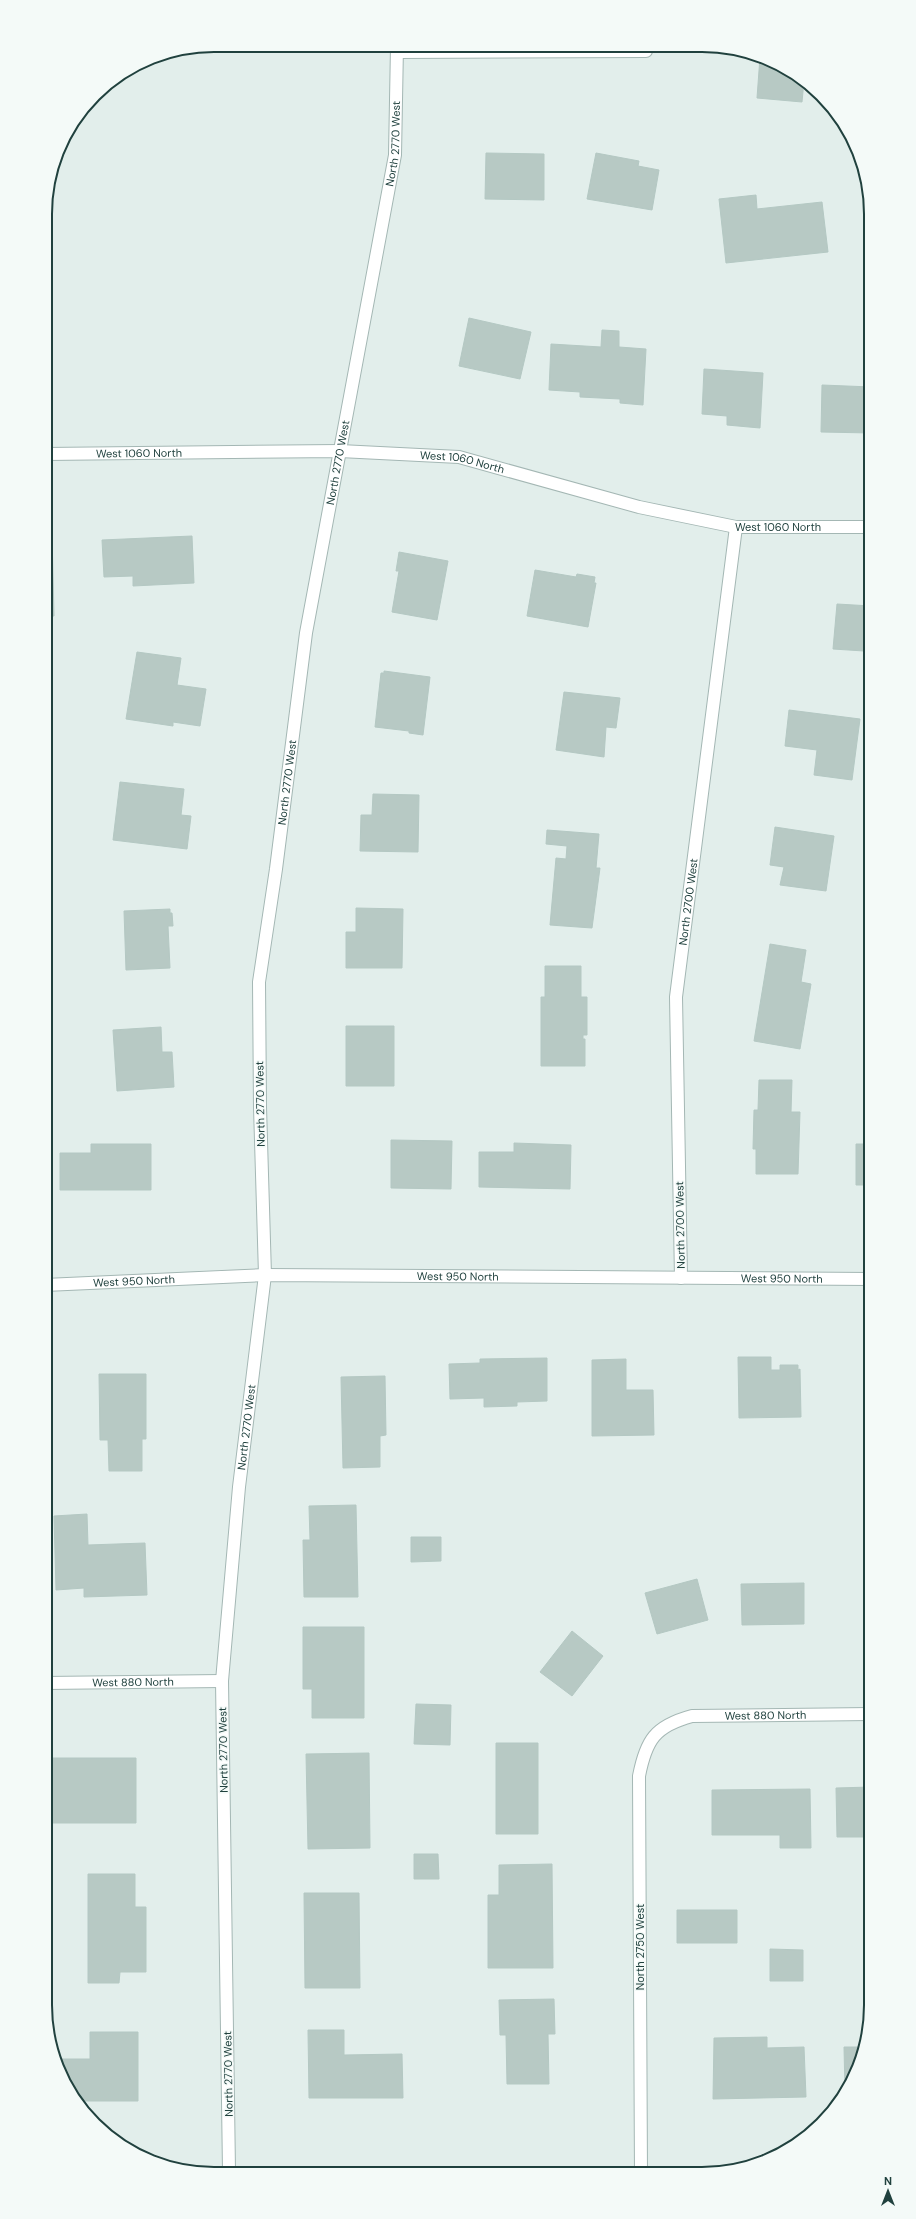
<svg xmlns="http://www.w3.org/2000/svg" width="916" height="2219" viewBox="0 0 916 2219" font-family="'DM Sans',sans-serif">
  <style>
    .building { fill: #b7c9c4; stroke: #b4c8c3 }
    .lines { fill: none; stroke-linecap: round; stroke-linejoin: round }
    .minor-casing { stroke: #a4b7b4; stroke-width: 14 }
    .minor { stroke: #fff; stroke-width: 12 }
    .labels { text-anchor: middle; stroke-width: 3; stroke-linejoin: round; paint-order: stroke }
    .street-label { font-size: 11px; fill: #20413e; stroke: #f4faf8 }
    .rim { fill: none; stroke: #20413e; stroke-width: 2 }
  </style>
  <rect width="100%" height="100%" fill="#e2eeeb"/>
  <path class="building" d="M760 57 777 63 804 81 802 102 757 98Z
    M486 153 544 154V200L485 199Z
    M596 153 639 161 638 166 659 170 652 210 587 199Z
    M756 195 757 209 822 202 828 252 726 263 719 199Z
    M469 318 531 332 520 379 459 366Z
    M602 330 619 331V347L646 349 643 405 620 403V399L580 397V392L549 390 551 344 601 347Z
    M704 369 763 373 760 428 727 425V416L702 414Z
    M822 385 871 387V433L821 432Z
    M52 536 54 616H45V537Z
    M192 536 194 583 133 586V576L104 577 102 540Z
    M399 552 448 561 437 620 392 612 399 571H396Z
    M535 570 576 577 577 574 595 577 594 583H596L588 627 527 616Z
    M837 604 871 606V647H864V651L833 649Z
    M137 652 181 658 177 685 206 689 200 726 173 722V726L126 719Z
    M384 671 430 677 423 735 409 733V731L375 727 381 673H384Z
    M564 692 620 698 616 728 606 727 604 757 556 750Z
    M789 710 860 719 852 780 814 775 817 750 785 746Z
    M120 782 184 789 181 815 191 816 187 849 113 840Z
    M373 794 419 795 418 852 360 851 361 815H372Z
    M775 827 834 836 826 891 780 885 784 867 770 865Z
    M547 830 599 834 596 868H600L592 928 550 925 556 858 566 859 567 846 546 844Z
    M356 908 403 909 402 968H346V932H356Z
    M170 909V913H172L173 926H168L170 968 126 970 124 911Z
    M770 944 806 950 801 982 811 984 800 1049 754 1041Z
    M545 966H581V997H587V1035H583V1039H585V1066H541V997H545Z
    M346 1026H394V1086H346Z
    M161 1027 162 1052H172L174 1087 117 1091 113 1030Z
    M759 1080H792L791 1112H800L798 1174H756V1149H753L754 1110H758Z
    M864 1137H871V1185H856V1144H865Z
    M391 1140 452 1141 451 1189 391 1188Z
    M514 1143 571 1145 570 1189 479 1187V1152H514Z
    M91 1144H151V1190H60V1153H91Z
    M738 1357H771V1370H780V1365H798V1370L800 1369 801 1417 739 1418Z
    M547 1358V1401L517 1402V1406L484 1407V1398L450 1399 449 1364 480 1363V1359Z
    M626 1359V1390H653L654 1435 592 1436V1360Z
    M99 1374H146V1439H142V1471H109L108 1440H100Z
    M385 1376 386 1435 380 1436V1467L343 1468 341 1377Z
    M356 1505 358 1597H304L303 1540H310L309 1506Z
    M87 1514 88 1545 145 1543 147 1595 84 1597V1588L56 1590 54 1516Z
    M411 1537H441V1561L411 1562Z
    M697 1579 708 1620 657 1634 645 1593Z
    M804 1583V1624L742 1625 741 1584Z
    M303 1627H364V1718H312V1689H303Z
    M572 1631 603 1656 572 1696 540 1672Z
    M416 1704 451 1705 450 1745 414 1744Z
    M496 1743H538V1834H496Z
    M369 1753 370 1848 308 1849 306 1754Z
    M45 1758H136V1823H45Z
    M871 1787V1837H837L836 1788Z
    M810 1789 811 1848H780V1835H712V1790Z
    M414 1854H438L439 1879H414Z
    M552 1864 553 1968H488V1895H499V1865Z
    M88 1874H135V1907H146V1972H120L119 1983H88Z
    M304 1893H359L360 1988H305Z
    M677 1910H737V1943H677Z
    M770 1949 803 1950V1981H770Z
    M554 1999 555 2034H548L549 2084H507L506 2035H500L499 2000Z
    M308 2030H344V2055L402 2054 403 2098H309Z
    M862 2031H867L858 2069 845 2091 844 2047H862Z
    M90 2032H138V2101H77L68 2089 55 2059H90Z
    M767 2037V2048L804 2047 806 2097 713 2099 714 2038Z"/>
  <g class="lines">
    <g class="minor-casing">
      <g id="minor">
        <path d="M397 52 646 51"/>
        <path id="s1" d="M45 454 340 451 459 457 639 507 736 527H871"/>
        <path id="s2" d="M681 1278 676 997 736 527"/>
        <path id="s3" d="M45 1285 265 1275 871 1279"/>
        <path id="s4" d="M45 1683 222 1681"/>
        <path id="s5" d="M229 2171 222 1681 239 1487 265 1275 260 1107 259 982 276 869 306 633 395 155 397 46"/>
        <path id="s6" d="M641 2174 639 1776C646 1740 655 1726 692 1716L871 1714"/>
      </g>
    </g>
    <use href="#minor" class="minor"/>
  </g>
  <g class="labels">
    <g class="street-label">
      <text dy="4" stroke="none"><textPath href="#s5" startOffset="2041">North 2770 West</textPath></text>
      <text dy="4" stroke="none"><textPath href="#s1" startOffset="94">West 1060 North</textPath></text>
      <text dy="4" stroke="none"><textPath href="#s5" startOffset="1717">North 2770 West</textPath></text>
      <text dy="4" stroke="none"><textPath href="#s1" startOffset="418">West 1060 North</textPath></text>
      <text dy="4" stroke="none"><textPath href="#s1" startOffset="742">West 1060 North</textPath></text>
      <text dy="4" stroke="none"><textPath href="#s5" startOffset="1393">North 2770 West</textPath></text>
      <text dy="4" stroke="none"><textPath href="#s2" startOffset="377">North 2700 West</textPath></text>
      <text transform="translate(260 1104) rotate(-91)" y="4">North 2770 West</text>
      <text transform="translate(680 1225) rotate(-91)" y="4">North 2700 West</text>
      <text dy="4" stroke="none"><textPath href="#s3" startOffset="413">West 950 North</textPath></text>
      <text dy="4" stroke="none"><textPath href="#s3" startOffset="737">West 950 North</textPath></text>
      <text dy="4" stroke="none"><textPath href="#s3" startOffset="89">West 950 North</textPath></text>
      <text dy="4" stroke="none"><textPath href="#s5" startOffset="745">North 2770 West</textPath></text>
      <text dy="4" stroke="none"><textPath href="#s4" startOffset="88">West 880 North</textPath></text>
      <text dy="4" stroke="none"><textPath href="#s6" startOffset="558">West 880 North</textPath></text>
      <text transform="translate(223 1750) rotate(-91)" y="4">North 2770 West</text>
      <text transform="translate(640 1947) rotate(-90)" y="4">North 2750 West</text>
      <text transform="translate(228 2074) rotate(-91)" y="4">North 2770 West</text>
    </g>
  </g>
  <path d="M0 0H916V2219H0ZM214 52H702A162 162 0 0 1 864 214V2005A162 162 0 0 1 702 2167H214A162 162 0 0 1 52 2005V214A162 162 0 0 1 214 52Z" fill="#f4faf8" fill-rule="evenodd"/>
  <path class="rim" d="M214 52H702A162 162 0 0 1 864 214V2005A162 162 0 0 1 702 2167H214A162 162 0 0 1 52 2005V214A162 162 0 0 1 214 52Z"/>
  <g transform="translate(888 2191)" stroke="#f4faf8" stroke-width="3" paint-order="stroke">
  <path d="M0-3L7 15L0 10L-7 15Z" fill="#20413e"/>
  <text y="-6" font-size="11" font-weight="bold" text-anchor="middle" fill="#20413e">N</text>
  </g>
</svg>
